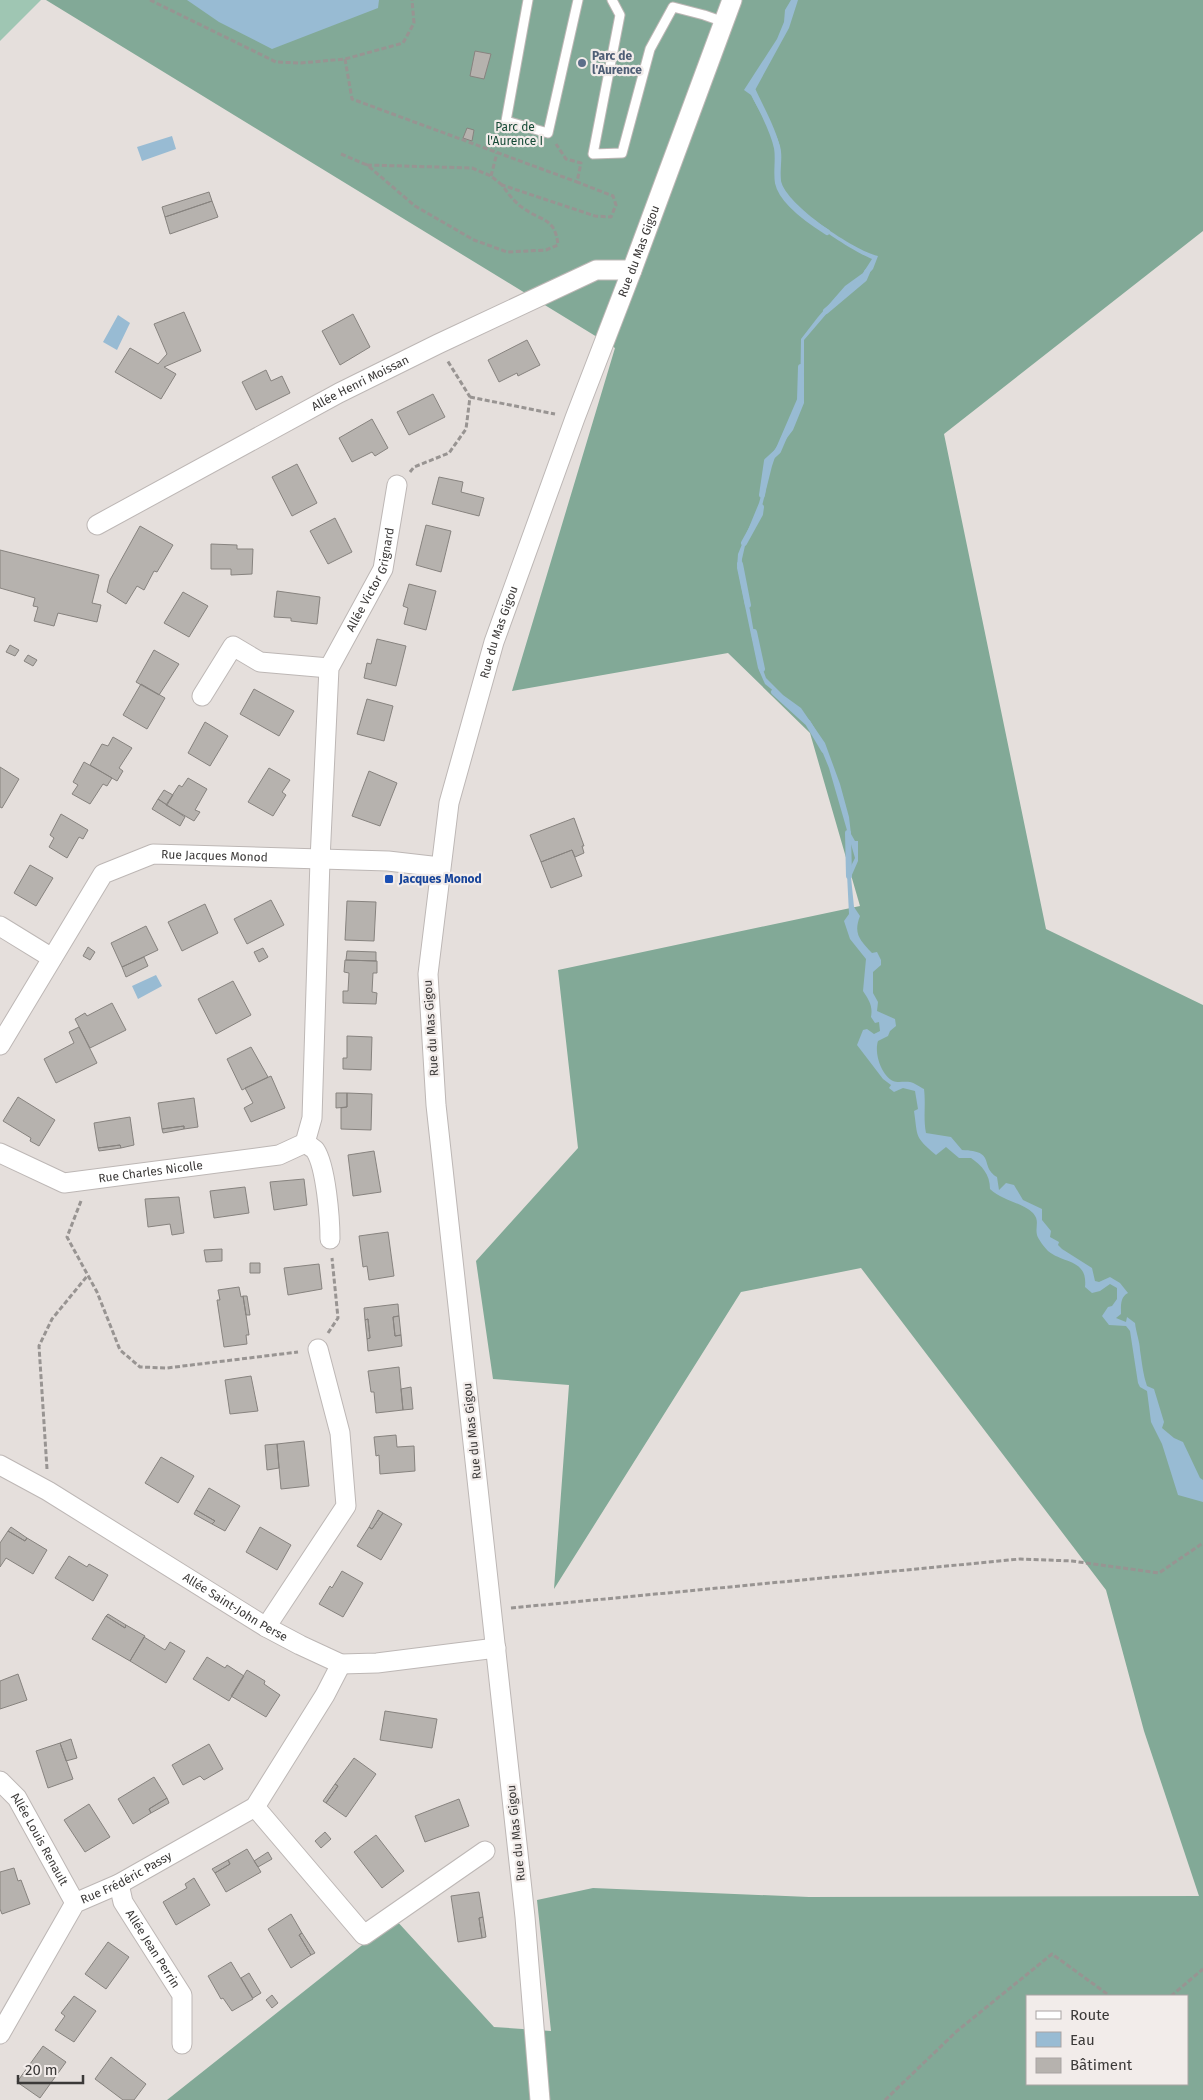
<svg xmlns="http://www.w3.org/2000/svg" width="1203" height="2100" viewBox="0 0 1203 2100" font-family="'Fira Sans',sans-serif">
  <style>
    .green { fill: #9fc6b3 }
    .forest { fill: #82a997; fill-rule: evenodd }
    .water { fill: #98bbd3 }
    .lines { fill: none; stroke-linecap: round; stroke-linejoin: round }
    .stream { stroke: #98bbd3; stroke-width: 6 }
    .building { fill: #b6b2ae; stroke: #87837f }
    .service-casing { stroke: #bdb7b5; stroke-width: 11 }
    .minor-casing { stroke: #bdb7b5; stroke-width: 21 }
    .path { stroke: #989492; stroke-width: 3; stroke-dasharray: 5 2.5; stroke-linecap: butt }
    .service { stroke: #fff; stroke-width: 9 }
    .minor { stroke: #fff; stroke-width: 19 }
    .service-dot { fill: #5c6f8a; stroke: #f2ecea; stroke-width: 2 }
    .transit-dot { fill: #1a4fb4; stroke: #f2ecea; stroke-width: 2 }
    .labels { text-anchor: middle; stroke-width: 4.5; stroke-linejoin: round; paint-order: stroke }
    .service-label { font-size: 12px; font-weight: bold; fill: #4e5e75; stroke: #f2ecea; text-anchor: start }
    .park-label { font-size: 12px; fill: #164a36; stroke: #f2ecea }
    .street-label { font-size: 12px; fill: #3b3938; stroke: #f2ecea }
    .transit-label { font-size: 12px; font-weight: bold; fill: #164399; stroke: #f2ecea; text-anchor: start }
  </style>
  <rect width="100%" height="100%" fill="#e5dfdc"/>
  <path class="green" d="M0 0H41L0 41Z"/>
  <path class="forest" d="M46 0H1203V231L944 434 1046 929 1203 1005V2100H167L395 1919 494 2027 551 2031 537 1900 593 1888 809 1897 1199 1896 1144 1731 1106 1590 861 1268 741 1292 554 1589 569 1385 493 1379 476 1261 578 1148 558 970 860 906 810 733 728 653 512 691 615 348ZM1027 1996H1187V2084H1027Z"/>
  <path class="water" d="M187 0H379L378 8 272 49 219 22Z
    M791 0H798L789 28 754 92C760 111 773 125 779 143 784 156 779 169 781 181 786 205 855 251 878 256L873 269 864 279 846 291 804 340V403L793 430 777 451 772 466 760 514 747 537 742 559 741 580 750 610 758 656 766 678 783 695 801 708 825 743 840 784 849 817 851 834 855 841H858V861L851 877 854 907 860 916C853 934 860 940 872 953L877 952 881 960V965L873 972V993L878 1002 877 1011 895 1019 896 1026 890 1031 888 1036 878 1041C874 1053 881 1075 893 1081 898 1083 904 1081 910 1082 915 1083 920 1087 924 1089 926 1105 923 1117 926 1133L951 1137 962 1150C997 1151 979 1166 997 1177L999 1190 1006 1183 1014 1185 1023 1200 1042 1209V1220L1051 1231 1050 1237 1059 1242 1058 1245 1062 1249 1092 1268 1095 1281 1099 1282 1110 1277 1120 1283 1128 1293C1120 1297 1121 1306 1121 1314L1116 1318 1126 1322 1127 1317 1135 1323C1136 1332 1140 1343 1140 1350 1142 1363 1143 1374 1147 1386L1154 1389 1164 1422 1162 1428 1174 1438 1183 1442 1200 1478 1203 1480V1502L1178 1495 1162 1444 1151 1422 1147 1391 1140 1387 1138 1383 1130 1331 1126 1326 1109 1325 1102 1316 1108 1307 1112 1306 1117 1299V1288L1110 1284 1100 1291 1092 1293 1085 1287C1088 1259 1064 1264 1048 1251 1045 1248 1038 1239 1037 1235 1035 1226 1040 1221 1033 1213 1021 1202 1003 1201 990 1189 990 1174 982 1166 971 1158H959L946 1147 936 1155C914 1136 918 1138 914 1111L918 1109 915 1091 903 1088 894 1092 889 1088 891 1085 883 1079 857 1045 863 1030 867 1029 874 1034 880 1031 879 1022 875 1023 871 1017C873 1006 869 1000 863 991L866 959 850 939 844 921 849 914 847 874 855 858 829 768 813 729 796 709 765 684 758 668 737 568 738 554 759 503 766 478 767 461 790 427 800 400 801 339 818 317 845 286 863 273 872 259C850 250 785 208 779 184 776 173 782 160 779 150 774 134 759 111 751 95L744 90 777 39 784 22 785 10Z
    M172 136 176 149 142 161 137 147Z
    M118 315 130 323 117 350 103 342Z
    M156 975 162 986 138 999 132 986Z"/>
  <g class="lines">
    <path class="stream" d="M753 91C761 109 773 128 777 148 779 159 776 172 778 183 782 202 811 222 827 232
      M826 311 864 279 867 272
      M762 495 767 461 778 451 800 400 801 367
      M744 543 760 514 761 507
      M740 564 748 605
      M754 632 762 669
      M774 692 808 723 824 750
      M848 833 849 876"/>
  </g>
  <path class="building" d="M475 51 491 54 484 79 470 76Z
    M467 128 474 130 472 141 463 138Z
    M209 192 212 201 165 217 162 207Z
    M212 201 218 217 170 234 165 217Z
    M184 312 201 351 164 367 176 374 161 399 115 372 130 348 158 364 167 354 154 324Z
    M353 314 370 347 340 365 322 331Z
    M527 340 540 365 518 376 517 373 499 382 488 360Z
    M266 370 271 381 282 376 290 393 256 410 242 382Z
    M433 394 445 417 409 435 397 412Z
    M372 419 388 448 375 456 372 452 352 462 339 438Z
    M297 464 317 503 292 516 272 477Z
    M439 477 463 482 461 492 484 498 479 516 432 504Z
    M335 518 352 552 328 564 310 531Z
    M426 525 451 531 441 572 416 565Z
    M140 526 173 545 157 572 154 571 144 590 137 586 126 604 107 592 110 580Z
    M211 544 237 545V549H253L252 574 231 575V569H211Z
    M0 550 99 575 92 603 101 605 97 622 58 613 54 626 34 621 38 607 33 606 35 598 0 588Z
    M409 584 436 591 426 630 404 624 408 608 403 606Z
    M277 591 320 597 317 624 291 621V618L274 617Z
    M183 592 208 606 189 637 164 623Z
    M377 639 406 646 396 686 364 678 367 663 371 664Z
    M10 645 19 650 15 656 6 652Z
    M154 650 179 664 159 695 136 682Z
    M28 655 37 660 33 666 24 661Z
    M141 684 165 698 147 729 123 715Z
    M254 689 294 711 279 736 240 714Z
    M367 699 393 706 384 741 357 734Z
    M205 722 228 736 210 766 188 753Z
    M113 737 132 748 119 768 123 771 117 781 90 765 102 744 108 746Z
    M84 762 112 778 107 786 103 784 90 804 72 794 78 785 73 782Z
    M0 767 19 779 2 808 0 807Z
    M269 768 290 780 282 792 286 795 273 816 248 802Z
    M369 771 397 783 380 826 352 816Z
    M188 778 207 789 195 810 200 812 194 821 166 805 179 785 182 787Z
    M164 790 173 795 167 805 158 799Z
    M158 799 185 817 180 826 152 809Z
    M61 814 88 830 83 839 79 837 67 858 49 847 54 838 50 835Z
    M574 818 584 846H582L584 853 575 857 572 850 541 862 530 835Z
    M572 850 582 876 551 888 541 862Z
    M30 865 53 878 36 906 14 893Z
    M271 900 284 925 247 944 234 919Z
    M347 901 376 902 374 941 345 940Z
    M205 904 218 933 182 951 168 922Z
    M146 926 158 950 122 967 111 943Z
    M88 947 95 952 90 960 83 956Z
    M263 948 268 957 259 962 254 952Z
    M347 951 376 952V961L346 960Z
    M144 957 148 966 126 977 122 967Z
    M345 960 377 961V973H373L372 992 377 993 376 1004 343 1003V991H348L349 973 344 972Z
    M233 981 251 1015 216 1034 198 999Z
    M112 1003 126 1030 90 1048 75 1019 85 1013 87 1016Z
    M79 1027 97 1063 56 1083 44 1059 74 1043 69 1032Z
    M347 1036 372 1037 371 1070 343 1069V1058H347Z
    M251 1047 268 1077 242 1090 227 1059Z
    M271 1076 285 1108 251 1122 244 1108 253 1103 245 1088Z
    M336 1093H347V1107L336 1108Z
    M347 1093 372 1094 371 1130 341 1129V1108L347 1107Z
    M18 1097 55 1120 39 1146 30 1141 31 1138 3 1121Z
    M194 1098 198 1127 184 1129V1126L162 1129 158 1103Z
    M130 1117 134 1145 121 1148 120 1145 98 1148 94 1123Z
    M184 1126V1129L163 1133 162 1129Z
    M120 1145 121 1148 99 1151 98 1148Z
    M374 1151 381 1192 353 1196 348 1155Z
    M304 1179 307 1205 274 1210 270 1182Z
    M245 1187 249 1213 214 1218 210 1191Z
    M179 1197 184 1233 172 1235 170 1224 148 1227 145 1199Z
    M388 1232 394 1276 369 1280 367 1266 363 1267 359 1236Z
    M222 1249V1261L206 1262 204 1250Z
    M250 1263H260V1273H250Z
    M319 1264 322 1289 288 1295 284 1268Z
    M239 1287 241 1297 243 1296 246 1315 249 1335H246L247 1344 224 1347 217 1300H220L218 1290Z
    M243 1296H247L250 1315H246Z
    M398 1304 399 1316 393 1317 395 1336 401 1335 402 1346 368 1351 367 1339 370 1338 368 1319 365 1320 364 1308Z
    M399 1316 401 1335 395 1336 393 1317Z
    M368 1319 370 1338 367 1339 365 1320Z
    M399 1367 403 1410 376 1413 374 1392H371L368 1371Z
    M251 1376 258 1411 230 1414 225 1380Z
    M411 1387 413 1409 403 1410 401 1389Z
    M396 1435 397 1447 414 1446 415 1471 380 1474 379 1455 376 1456 374 1437Z
    M304 1441 309 1486 281 1489 277 1444Z
    M277 1444 279 1468 267 1470 265 1445Z
    M161 1457 194 1476 178 1503 145 1483Z
    M209 1488 240 1506 225 1531 212 1524 215 1521 196 1510Z
    M196 1510 215 1521 212 1524 194 1514Z
    M378 1510 383 1513 372 1529 369 1527Z
    M383 1513 402 1524 381 1560 357 1546 369 1527 372 1529Z
    M11 1527 27 1538 25 1541 8 1531Z
    M260 1527 291 1545 277 1570 246 1552Z
    M8 1531 25 1541 27 1538 47 1550 33 1574 6 1558 0 1567V1543Z
    M69 1556 87 1567 89 1564 108 1575 93 1601 55 1578Z
    M342 1571 363 1583 343 1617 319 1604 330 1586 332 1588Z
    M108 1614 126 1625 125 1628 106 1616Z
    M106 1616 125 1628 126 1625 145 1636 130 1661 92 1639Z
    M144 1637 165 1650 170 1642 185 1651 166 1683 130 1661Z
    M207 1657 225 1668 227 1665 244 1676 229 1701 193 1679Z
    M247 1670 265 1681 264 1684 280 1695 266 1717 231 1696Z
    M18 1674 27 1700 0 1709V1681Z
    M385 1711 437 1719 432 1748 380 1740Z
    M71 1739 77 1758 66 1761 60 1743Z
    M60 1743 73 1779 48 1788 36 1751Z
    M209 1744 223 1769 204 1780 200 1776 183 1785 172 1765Z
    M354 1758 376 1774 346 1817 326 1803 338 1786 335 1784Z
    M154 1777 167 1798 149 1809 151 1813 133 1824 118 1799Z
    M335 1784 338 1786 326 1803 323 1801Z
    M167 1798 169 1803 151 1813 149 1809Z
    M459 1799 469 1826 425 1842 415 1816Z
    M89 1804 110 1837 85 1852 64 1820Z
    M325 1832 331 1839 321 1848 315 1841Z
    M376 1835 404 1871 382 1888 354 1852Z
    M247 1849 261 1872 226 1892 215 1873 230 1864 228 1860Z
    M268 1852 272 1859 258 1867 254 1861Z
    M228 1860 230 1864 215 1873 212 1869Z
    M14 1868 18 1881 21 1880 30 1904 2 1914 0 1909V1872Z
    M194 1878 210 1905 176 1925 163 1902 187 1888 185 1884Z
    M479 1892 483 1917 479 1918 482 1938 458 1942 451 1896Z
    M291 1914 302 1933 299 1935 311 1955 291 1968 268 1929Z
    M483 1917 486 1937 482 1938 479 1918Z
    M302 1933 315 1953 311 1955 299 1935Z
    M108 1942 129 1957 106 1989 85 1974Z
    M231 1962 253 1999 232 2011 223 1998 221 1999 208 1976Z
    M249 1973 261 1993 253 1998 241 1978Z
    M272 1995 278 2003 272 2008 266 2000Z
    M74 1996 96 2011 74 2042 55 2030 65 2016 61 2013Z
    M43 2046 66 2062 40 2098 17 2082Z
    M111 2057 146 2084 134 2100H123L95 2079Z"/>
  <g class="lines">
    <g class="service-casing">
      <path id="service" d="M528 0 506 121 548 133 578 0
        M612 0 620 15 593 154 622 153 650 49 673 7 704 15 724 22"/>
    </g>
    <g class="minor-casing">
      <g id="minor">
        <path id="s1" d="M97 525 339 393 438 344 596 270H632"/>
        <path d="M202 696 233 646 260 662 329 668"/>
        <path d="M0 926 52 958"/>
        <path id="s2" d="M0 1045 103 874 153 854 388 861 440 867"/>
        <path d="M305 1143C308 1145 313 1148 315 1150 326 1166 330 1219 330 1239"/>
        <path id="s3" d="M0 1153 64 1183 279 1155 305 1143 312 1118 320 860 329 668 383 569 397 485"/>
        <path id="s4" d="M0 1465 48 1491 266 1627 300 1645 341 1664 377 1663 496 1648"/>
        <path d="M266 1627 346 1506 340 1433 318 1349"/>
        <path id="s5" d="M0 1781 17 1798 75 1903"/>
        <path d="M255 1807 364 1935 485 1851"/>
        <path id="s6" d="M119 1884 123 1902 182 1995V2044"/>
        <path id="s7" d="M0 2034 75 1903 119 1884 255 1807 325 1695 341 1664"/>
        <path id="s8" d="M540 2100 525 1917 436 1105 428 974 449 803 494 642 575 418 632 270 732 0"/>
      </g>
    </g>
    <path class="path" d="M150 0 276 62 301 63 345 59 403 43 414 23 412 0
      M345 59 352 99 577 182
      M341 154 367 165
      M491 176 497 153
      M502 185 491 176 472 168 367 165 415 206 474 240 507 252 546 250 558 245C555 217 542 222 523 208 514 202 508 193 502 185L595 216 611 217 616 205 613 196 577 182 581 163 566 159 556 144
      M470 397 555 414
      M410 472 414 467 449 453 466 429 470 397 447 360
      M81 1201 67 1237 97 1292 120 1350 140 1367 167 1368 298 1352
      M328 1333 338 1318 332 1258
      M47 1469 39 1346 52 1319 88 1275
      M511 1608 1020 1559 1072 1561 1159 1573 1203 1543
      M1171 1996 1203 1969
      M885 2100 957 2031 1052 1954 1110 1996"/>
    <use href="#service" class="service"/>
    <use href="#minor" class="minor"/>
  </g>
  <circle class="service-dot" cx="582" cy="63" r="5"/>
  <rect class="transit-dot" x="384" y="874" width="10" height="10" rx="2.5"/>
  <g class="labels">
    <g class="service-label">
      <text x="592" y="60">Parc de<tspan x="592" dy="14">l'Aurence</tspan></text>
    </g>
    <g class="park-label">
      <text x="515" y="131">Parc de<tspan x="515" dy="14">l'Aurence I</tspan></text>
    </g>
    <g class="street-label">
      <text dy="4" stroke="none"><textPath href="#s8" startOffset="1888">Rue du Mas Gigou</textPath></text>
      <text dy="4" stroke="none"><textPath href="#s1" startOffset="299">Allée Henri Moissan</textPath></text>
      <text dy="4" stroke="none"><textPath href="#s3" startOffset="891">Allée Victor Grignard</textPath></text>
      <text dy="4" stroke="none"><textPath href="#s8" startOffset="1482">Rue du Mas Gigou</textPath></text>
      <text dy="4" stroke="none"><textPath href="#s2" startOffset="315">Rue Jacques Monod</textPath></text>
      <text transform="translate(431 1028) rotate(-94)" y="4">Rue du Mas Gigou</text>
      <text dy="4" stroke="none"><textPath href="#s3" startOffset="158">Rue Charles Nicolle</textPath></text>
      <text transform="translate(472 1431) rotate(-96)" y="4">Rue du Mas Gigou</text>
      <text dy="4" stroke="none"><textPath href="#s4" startOffset="275">Allée Saint-John Perse</textPath></text>
      <text transform="translate(516 1833) rotate(-96)" y="4">Rue du Mas Gigou</text>
      <text dy="4" stroke="none"><textPath href="#s5" startOffset="71">Allée Louis Renault</textPath></text>
      <text dy="4" stroke="none"><textPath href="#s7" startOffset="208">Rue Frédéric Passy</textPath></text>
      <text dy="4" stroke="none"><textPath href="#s6" startOffset="74">Allée Jean Perrin</textPath></text>
    </g>
    <g class="transit-label">
      <text x="399" y="883">Jacques Monod</text>
    </g>
  </g>
  <rect x="1026" y="1995" width="162" height="90" fill="#f2ecea" stroke="#a9a4a3"/>
  <rect x="1036" y="2011" width="25" height="8" fill="#ffffff" stroke="#a9a4a3"/>
  <text x="1070" y="2020" font-size="15" fill="#3b3938">Route</text>
  <rect x="1036" y="2032" width="25" height="15" fill="#98bbd3" stroke="#a9a4a3"/>
  <text x="1070" y="2045" font-size="15" fill="#3b3938">Eau</text>
  <rect x="1036" y="2058" width="25" height="15" fill="#b6b2ae" stroke="#a9a4a3"/>
  <text x="1070" y="2070" font-size="15" fill="#3b3938">Bâtiment</text>
  <path d="M18 2075v8h65v-8" fill="none" stroke="#3b3938" stroke-width="2.5"/>
  <text x="25" y="2075" font-size="15" fill="#3b3938" stroke="#f2ecea" stroke-width="4" paint-order="stroke">20 m</text>
</svg>
